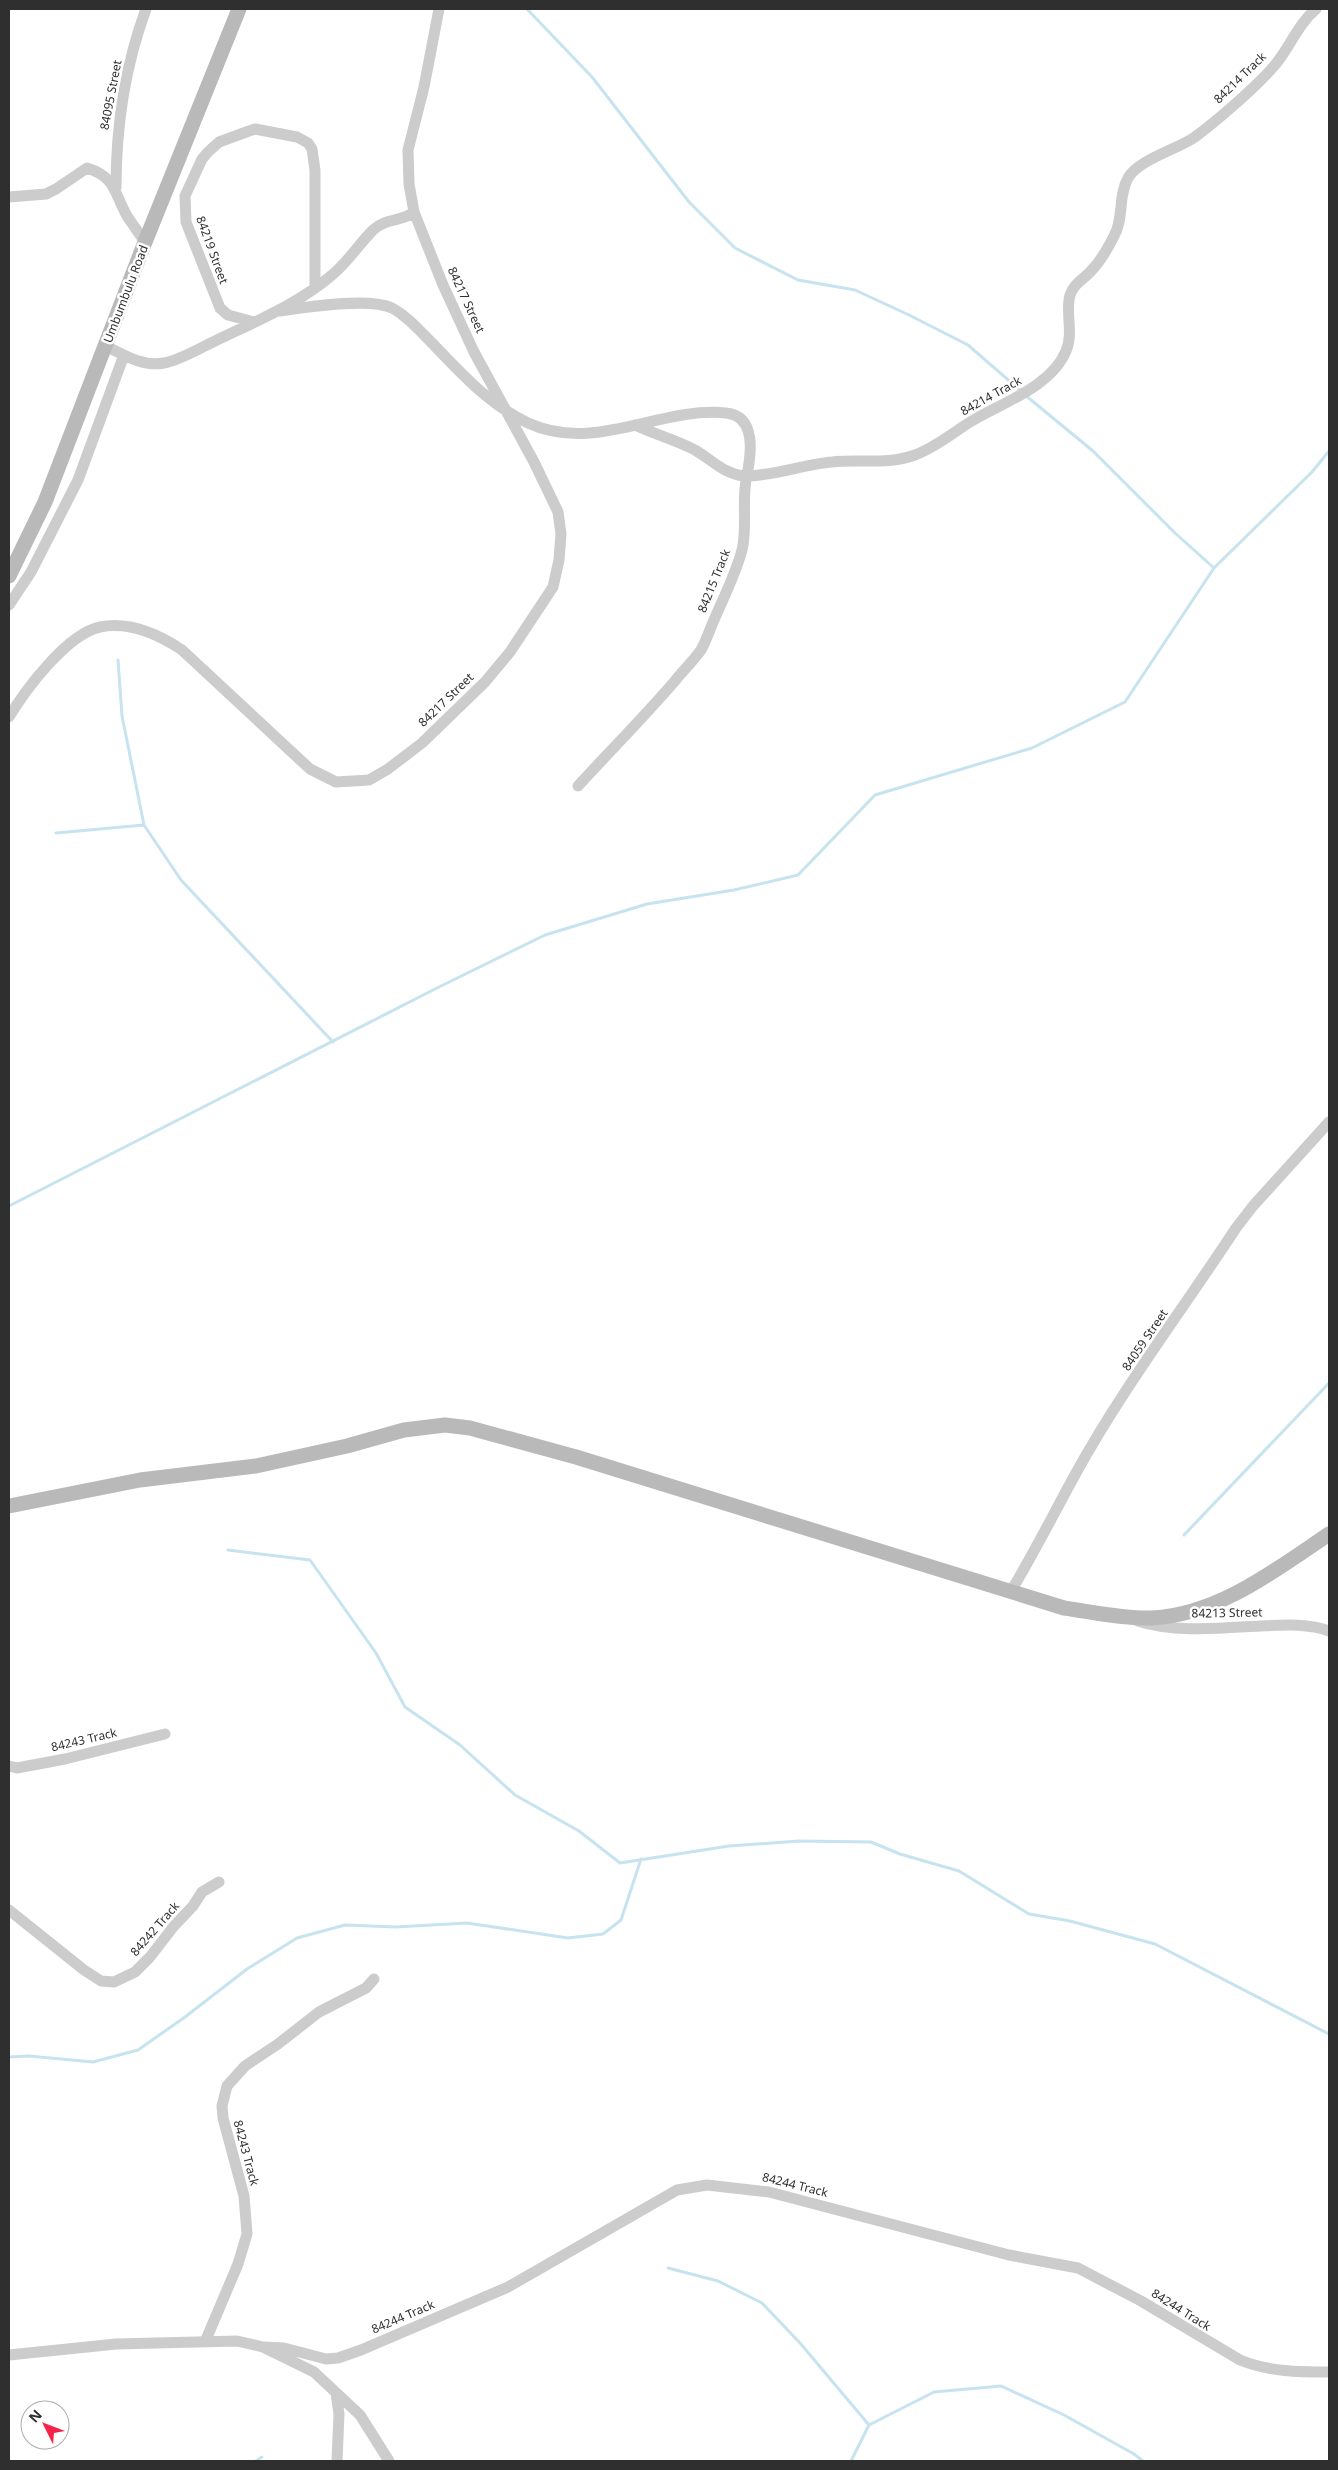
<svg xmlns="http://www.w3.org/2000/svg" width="1338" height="2470" viewBox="0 0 1338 2470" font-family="'Noto Sans',sans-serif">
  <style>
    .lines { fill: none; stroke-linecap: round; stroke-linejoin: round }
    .stream { stroke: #c7e3ef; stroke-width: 3 }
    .street { stroke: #ccc; stroke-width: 11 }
    .secondary { stroke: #b9b9b9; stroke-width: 15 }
    .labels { text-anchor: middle; stroke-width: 5; stroke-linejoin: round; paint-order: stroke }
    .street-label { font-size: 12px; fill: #2f2f2f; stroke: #fff }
  </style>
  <rect width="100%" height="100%" fill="#fff"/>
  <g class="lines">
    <path class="stream" d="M527 9 592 77 689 202 735 248 798 280 855 290 909 315 968 345 1021 391
      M1025 395 1093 451 1175 533 1214 568
      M118 660 122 716 144 825 181 880 333 1042
      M56 833 144 825
      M9 1206 437 988 545 935 647 904 734 890 798 875 875 795 1032 748 1125 702 1214 568 1312 472 1329 451
      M1184 1535 1329 1383
      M228 1550 310 1560 376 1653 405 1707 460 1745 515 1795 579 1831 620 1863 729 1846 799 1841 871 1842 900 1854 959 1871 1029 1914 1070 1921 1155 1944 1329 2034
      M9 2057 29 2056 93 2062 138 2050 185 2017 247 1969 297 1938 345 1925 396 1927 467 1923 568 1938 603 1934 621 1920 641 1859
      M668 2268 718 2281 762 2303 800 2343 869 2425
      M256 2461 262 2457
      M851 2461 869 2425 934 2392 1001 2386 1064 2415 1134 2454 1143 2461"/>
    <path class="street" d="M116 188C116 128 125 66 146 9
      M9 197 46 194 56 189 87 168C116 177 114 193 127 216 133 225 139 233 145 242
      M280 311C306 307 369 297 392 308 407 316 419 330 431 342 460 372 488 404 528 423 595 454 660 406 726 413 757 416 751 455 747 475 741 499 748 525 742 550 736 573 724 597 714 620 710 629 706 641 701 650 693 661 682 672 674 682 643 718 610 751 578 786
      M254 322 228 315 220 308 186 222 185 196 202 159 208 152 219 142 249 131 255 129 297 137 308 143 312 149 315 170V288
      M106 346C124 355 143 367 164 363 180 360 198 349 213 342 254 322 297 305 332 275 348 262 359 244 373 230 387 217 402 222 414 212L409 184 408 150 424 87 439 9
      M635 425C654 434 676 440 695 450 712 460 724 474 744 476 768 477 806 464 832 462 859 459 888 465 915 455 934 448 950 435 967 424 998 404 1051 388 1066 351 1074 333 1065 313 1070 295 1074 283 1083 280 1091 271 1100 262 1108 248 1114 236 1124 219 1118 195 1128 178 1138 160 1178 149 1195 137 1219 119 1256 87 1275 65 1290 47 1298 24 1316 9
      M9 605 31 572 78 480 124 355
      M9 717C26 689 67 634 100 627 130 621 158 634 182 650L310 769 336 782 369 780 388 769 422 743 485 682 510 652 553 587 559 560 561 534 558 512 534 462 474 352 443 285 414 212
      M1010 1593C1034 1553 1054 1513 1076 1473 1123 1388 1183 1309 1236 1228L1253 1206 1329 1122
      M1138 1621C1173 1633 1223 1628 1260 1626 1282 1625 1308 1623 1329 1631
      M9 1766 17 1768 65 1759 165 1734
      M9 1910 84 1970 101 1981 114 1982 135 1972 150 1957 174 1926 193 1906 202 1892 219 1882
      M205 2342 238 2264 247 2234 244 2196 223 2118 222 2106 227 2086 245 2066 278 2044 319 2012 366 1988 374 1979
      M263 2347 284 2348 326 2359 338 2358 361 2350 508 2287 677 2190 707 2185 769 2192 1009 2255 1078 2268 1141 2301 1240 2360C1270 2372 1298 2372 1329 2372
      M9 2355 116 2344 237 2341 263 2347 314 2372 360 2415 389 2461
      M336 2393 339 2414 337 2461"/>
    <path class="secondary" d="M9 576 45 502 145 242 239 9
      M9 1506 140 1480 256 1466 347 1446 404 1430 445 1425 470 1428 576 1457 1064 1608C1093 1612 1123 1619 1152 1618 1218 1615 1277 1569 1329 1534"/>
  </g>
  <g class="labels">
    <g class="street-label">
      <text transform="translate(1240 78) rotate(-44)" y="4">84214 Track</text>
      <text transform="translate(111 95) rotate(-79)" y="4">84095 Street</text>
      <text transform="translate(212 250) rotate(70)" y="4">84219 Street</text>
      <text transform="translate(126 294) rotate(-69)" y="4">Umbumbulu Road</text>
      <text transform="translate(466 300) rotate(65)" y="4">84217 Street</text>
      <text transform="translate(991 396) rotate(-29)" y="4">84214 Track</text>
      <text transform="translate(714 581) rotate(-68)" y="4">84215 Track</text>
      <text transform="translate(446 700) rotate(-44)" y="4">84217 Street</text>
      <text transform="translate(1145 1340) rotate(-56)" y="4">84059 Street</text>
      <text transform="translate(1227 1613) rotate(-1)" y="4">84213 Street</text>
      <text transform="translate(84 1740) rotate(-13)" y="4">84243 Track</text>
      <text transform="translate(155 1929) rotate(-49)" y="4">84242 Track</text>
      <text transform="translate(246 2153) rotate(75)" y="4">84243 Track</text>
      <text transform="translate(795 2185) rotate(14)" y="4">84244 Track</text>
      <text transform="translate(1181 2310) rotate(32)" y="4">84244 Track</text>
      <text transform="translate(403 2317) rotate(-23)" y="4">84244 Track</text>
    </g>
  </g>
  <rect width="1338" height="2470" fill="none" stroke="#2f2f2f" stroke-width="20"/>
  <g transform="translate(45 2425) rotate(312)"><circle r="24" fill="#ffffff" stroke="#acacac"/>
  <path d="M0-4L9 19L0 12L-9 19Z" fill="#f42448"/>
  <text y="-8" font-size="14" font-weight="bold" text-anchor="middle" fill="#2f2f2f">N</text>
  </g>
</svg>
